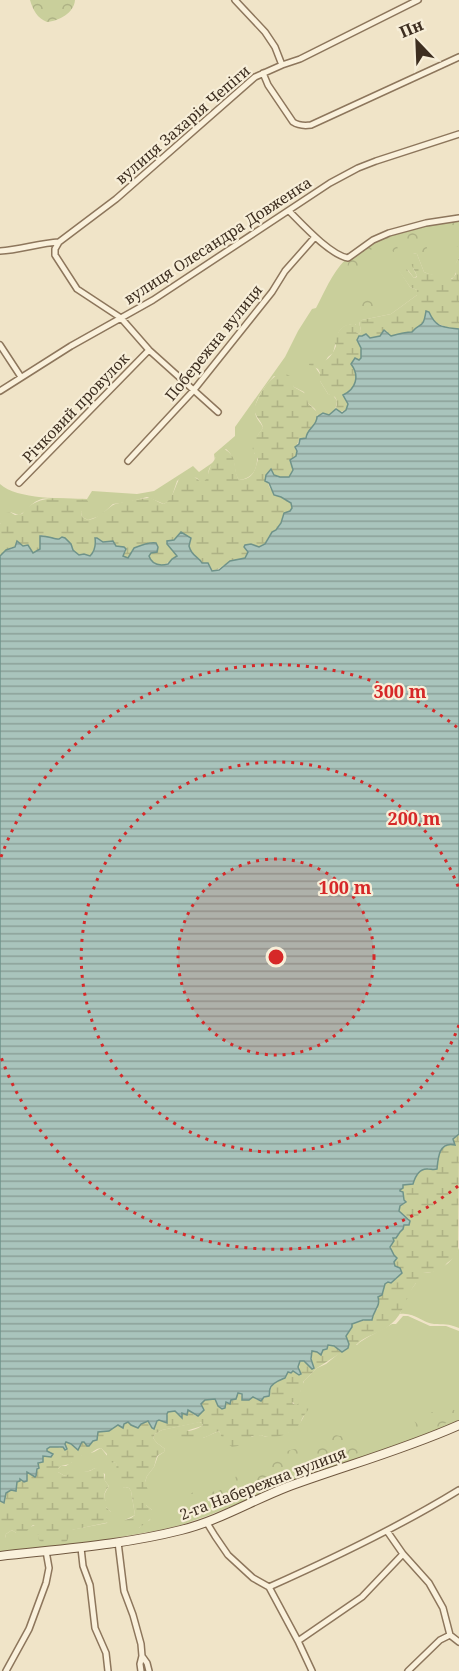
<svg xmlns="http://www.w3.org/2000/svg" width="459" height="1671" viewBox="0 0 459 1671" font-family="'Noto Serif',serif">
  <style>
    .green { fill: #c9cf9b }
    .forest { fill: url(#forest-crowns) }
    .wetland { fill: url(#wetland-marsh) }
    .water { fill: url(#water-rules); stroke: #6f938a; stroke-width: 1.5 }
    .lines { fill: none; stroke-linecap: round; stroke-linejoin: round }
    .street-casing { stroke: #8d765c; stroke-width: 8 }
    .secondary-casing { stroke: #6f573f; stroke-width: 10 }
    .street { stroke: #faf1dc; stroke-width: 5 }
    .secondary { stroke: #faf1dc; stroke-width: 8 }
    .ring { fill: none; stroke: #d62828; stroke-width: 3; stroke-dasharray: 3 6 }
    .labels { text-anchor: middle; stroke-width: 4.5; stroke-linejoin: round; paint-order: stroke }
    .street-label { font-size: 15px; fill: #3d2e20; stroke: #f7eed8 }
    .centre { fill: #d62828; stroke: #f7eed8; stroke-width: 3 }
    .ring-label { font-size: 18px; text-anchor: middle; font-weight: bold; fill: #d62828; stroke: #f7eed8; stroke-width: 4.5; stroke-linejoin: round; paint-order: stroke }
  </style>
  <defs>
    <pattern id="forest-crowns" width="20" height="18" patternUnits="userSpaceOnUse" patternTransform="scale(1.5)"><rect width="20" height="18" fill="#c9cf9b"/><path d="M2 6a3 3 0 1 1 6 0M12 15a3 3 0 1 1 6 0" fill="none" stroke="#aeb285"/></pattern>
    <pattern id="wetland-marsh" width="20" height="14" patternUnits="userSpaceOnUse" patternTransform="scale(1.5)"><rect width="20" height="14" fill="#c9cf9b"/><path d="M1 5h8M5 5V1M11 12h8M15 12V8" fill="none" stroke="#aeb285"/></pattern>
    <pattern id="water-rules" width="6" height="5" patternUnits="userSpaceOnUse" patternTransform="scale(1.5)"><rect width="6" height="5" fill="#a9c4bc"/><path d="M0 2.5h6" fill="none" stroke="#8ba098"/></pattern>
  </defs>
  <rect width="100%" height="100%" fill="#f0e4c8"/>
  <path class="green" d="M459 219V258C456 262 454 267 456 272L454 277 449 280C440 275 432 276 424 272L417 254 413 253V268L417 276 414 278 408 270 399 268V270L410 287 417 290V295L391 314 362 320 359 322 361 331 359 334 356 332V325L355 324C335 325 338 338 333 353L328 357 325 362H317L315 367 320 374V381L328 394 333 395 337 401 335 411 329 415 323 413 318 416 315 409 308 403 304 392 294 387 292 384 274 376C266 385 251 403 256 416 258 421 262 424 263 428L258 435 254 453 257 455C258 469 253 478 239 480 232 469 238 459 226 449L215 458 216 461C214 463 212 465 210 467 206 475 212 476 202 484L197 478 184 475 177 481 171 499 164 504 147 497 128 502 113 504 100 516 88 520 82 517 81 512 83 508C71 505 51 495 39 500 31 503 26 512 19 515L10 512 0 524V484C17 500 64 498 87 499L92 491 137 494 154 491 193 466 199 472 215 461 214 454 235 436V427L285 357 298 331 312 309 316 308C324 293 332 273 345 260 371 236 425 223 459 219Z
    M459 1248V1328C447 1323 445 1325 434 1324 422 1323 415 1312 400 1314L408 1294 416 1283H419L423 1273C439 1273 453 1262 459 1248Z
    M403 1316H408L430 1326H446L459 1331V1420L445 1427 399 1445 287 1484 207 1516 181 1525 160 1530 81 1544 0 1552V1538H5L6 1534 12 1530 16 1533 35 1525 39 1536 107 1523 111 1512 106 1507C106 1495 101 1499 109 1486L105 1481V1474L95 1468C86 1474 75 1472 65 1476L58 1472V1469L61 1466H66L82 1455 94 1452 101 1448 112 1462 116 1463 122 1488 125 1487 129 1488 131 1491 135 1515 125 1520 139 1528 145 1522 150 1520 152 1510 146 1505 145 1482 147 1476 154 1467 158 1456 164 1452 165 1449 157 1443 153 1438 155 1434 162 1430 199 1422 203 1423 202 1426 189 1430 181 1436 203 1438 219 1431 221 1435 249 1437 261 1435 266 1437C282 1436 297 1432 304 1416L292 1401 295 1400 300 1392 304 1381 317 1368 326 1364 349 1345H357C362 1339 384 1329 392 1324H396Z"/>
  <path class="forest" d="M30 0H75C74 13 59 21 47 22 37 18 33 10 30 0Z
    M459 221 458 247H452L451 233 448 231 444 230 435 234 429 230H425L422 233 427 241 426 245 428 251 422 254 414 251 413 246 407 247 403 243 400 242 397 246 400 255 398 257 396 256 387 243C379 243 369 250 364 257L370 265 353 274 349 273C344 262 352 257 361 251 387 234 406 231 436 225 444 223 451 221 459 221Z
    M370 291C377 295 379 301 377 308L368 312H361L359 306 363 302 360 298V295Z
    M441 1406 446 1409 450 1408 459 1413V1417L433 1429 414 1432 413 1430 416 1424 413 1419 414 1412H420L422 1416H424L426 1414 433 1412 435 1407Z
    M363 1428 365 1429 362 1434 361 1450 357 1454 338 1458 300 1471 244 1496H234C232 1499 231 1502 228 1504 221 1510 186 1520 177 1519L178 1515 188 1513 190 1510 187 1498C199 1485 200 1488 215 1492L226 1488V1483L234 1481 236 1476 246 1469C253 1470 260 1466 264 1461L275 1462C279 1459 280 1455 285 1452 291 1449 297 1449 304 1447 318 1442 324 1432 340 1436L344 1433 350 1432Z"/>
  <path class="wetland" d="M413 253 417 254 424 272C430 275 434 274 440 275 445 276 447 279 452 279L456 274 454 266 459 258V329C445 328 435 324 426 313 426 324 418 325 412 332 405 333 396 338 388 335L387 331 383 332 380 336 372 339 364 335 359 336 357 339 361 348V358L359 360 355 358 351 364C359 375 357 385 347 394L348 405 346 410 340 412 336 409 337 401 335 397 328 394 320 381V373L318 369 309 365 310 360C313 360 316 362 320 362 327 363 334 352 336 346L333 338V334L338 333C342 326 346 324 355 324L356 325V332L359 334 361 331 359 321 362 320 391 314 417 295V290L410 287 399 271V268L405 267 414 278 417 277C415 268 406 262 413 253Z
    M284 373 290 376 294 387 306 394 308 403 317 412C320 426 309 426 306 437L299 440 295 449 297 451 296 456 290 461 293 470 289 477H280L268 473C265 492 278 495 291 503L292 508 290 511 283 515 281 523 276 530 269 536 265 544 257 547 251 544 246 550 248 554 246 558C241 559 235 560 231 562 223 564 220 570 212 571 203 564 193 557 189 546L191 540 181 532 174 540 166 542 177 556C168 564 155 572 149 556L151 553 157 551 158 547 151 542 146 546 134 548 128 558 123 556 126 551 116 546 113 541 103 542 97 538 95 549 90 556 84 554 79 555 73 550 71 544 65 538 53 539 42 535 40 536V549L36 552H32L28 545C15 547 10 545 0 556V524L6 513 10 512 15 515 22 514C37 492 65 499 87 500L89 503 81 512 82 517 88 520C99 518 104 511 113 505 115 503 147 497 151 498 156 500 159 503 164 504 181 495 173 457 202 483 209 478 207 475 210 468 212 461 215 462 216 455L224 449C239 457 232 467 239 480 253 479 255 471 258 459 256 456 254 453 253 450 251 443 259 433 263 428 262 421 255 417 254 409 259 395 269 375 284 373Z
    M459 1134 458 1251 455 1257 447 1263 441 1271C436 1272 429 1272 423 1273L424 1280 423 1283H416C406 1296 404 1314 391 1324 383 1332 371 1334 362 1340 359 1342 357 1344 355 1346L349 1345 345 1336 352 1327V1324L369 1319 371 1321 373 1315 378 1308V1297L382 1295 385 1284 389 1282 391 1283 402 1273 395 1266 394 1262 397 1258C389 1252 391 1247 393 1238L397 1236 409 1219 399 1211 400 1206 403 1205 406 1201 403 1200V1192L400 1191 403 1185H412C415 1178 418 1168 428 1169 431 1169 434 1170 437 1169 439 1156 436 1149 451 1144L454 1137Z
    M328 1345H334L342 1352 317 1368 303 1382 305 1389 301 1390 300 1396 292 1403 296 1405 305 1400 310 1404C309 1411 306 1412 303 1417 300 1422 302 1422 298 1426 290 1434 273 1441 261 1435L256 1437 252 1436 243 1445 232 1447 223 1440 219 1431C209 1435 195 1444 185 1439 182 1438 179 1436 176 1435L177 1432C186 1432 197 1430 203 1425L201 1422 162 1430 155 1434 153 1438 157 1443 165 1449 164 1452 157 1456 154 1467 147 1476 145 1482 149 1493 146 1498V1505L152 1510 153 1517 139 1528 126 1527 123 1524 125 1520 131 1518 135 1515 131 1491 129 1488 125 1487 121 1489 118 1483 116 1463 109 1462 107 1459V1454L101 1448 97 1449 86 1456 82 1455 79 1464H76L72 1462 70 1464 61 1466 58 1469V1472L65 1476 71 1473 90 1471 95 1468 103 1469 105 1481 109 1486C103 1494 103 1496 108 1505L106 1507 113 1514V1518L110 1522 72 1530 67 1541 60 1544 44 1545 38 1539 39 1536 34 1529 35 1525H33L25 1533H16L12 1530 6 1534 5 1538H0V1501L5 1502 6 1493 15 1488 17 1482 22 1479 27 1471 32 1475 39 1468 38 1463 43 1456 48 1457 51 1452H47V1449C51 1445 54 1445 60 1448L66 1442 70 1444 76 1449 82 1442H84L85 1444 97 1440 98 1432 110 1430 118 1425 123 1428 124 1423 128 1422 131 1425 138 1428 141 1424 148 1421 152 1428 159 1420 163 1421 166 1420 168 1412 175 1411 182 1417V1413L186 1415 188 1410 196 1416 203 1412 201 1404 205 1400 215 1399 218 1406 226 1401 235 1400 237 1393H240L242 1399 244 1400 252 1397 260 1401 270 1394C269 1382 282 1380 288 1372L293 1371 299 1375C300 1369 299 1366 299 1360L304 1361 310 1367 312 1365V1351L318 1352 322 1355 323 1350 327 1349Z"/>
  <path class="water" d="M426 311 429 312C436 328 443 327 459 329V1134L453 1139 455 1145C439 1141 438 1158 437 1169 434 1170 431 1169 428 1169 419 1168 415 1177 413 1184L403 1185V1188L400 1190V1191L403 1192 404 1200 406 1202 400 1206 399 1211 410 1221 409 1225H404L403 1229 400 1232 396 1238H393L394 1241 390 1247 394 1255 397 1258 394 1262 395 1266 400 1268 402 1273 391 1283 388 1282 385 1284 382 1295 378 1297C381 1307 373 1310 372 1320H363L352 1324V1327L346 1336 349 1344 348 1348 342 1352 334 1346 328 1345 327 1349 323 1350 321 1355 317 1352 312 1351 311 1359 314 1368 312 1369 304 1361H300L298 1367 301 1374 299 1375 293 1371 291 1373 288 1372 285 1378C280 1380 271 1383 270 1389 269 1391 270 1394 269 1396L264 1397 261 1401 253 1397 249 1400H242V1394L238 1393 236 1399 231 1400 230 1404 226 1402 225 1408 222 1409 218 1406 215 1399 205 1400 201 1404 204 1410 198 1416 188 1410 187 1415 182 1413V1418L175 1411 168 1412 167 1414V1423L159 1420 157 1421 154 1429 152 1428 148 1421 141 1424 138 1428 131 1425 128 1422 124 1424 123 1428 118 1425 109 1431 98 1432 97 1440 93 1441 89 1446H87L84 1442H82L78 1450 71 1444 66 1442 65 1444 67 1449 65 1450 63 1447H50L47 1449V1451L53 1454 51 1457 43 1456V1462L38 1463 39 1468 37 1469 36 1476 35 1477 27 1472V1481L24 1482 20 1479V1481L17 1482 16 1491 11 1490 6 1493 4 1503 0 1501V556L6 550 15 547 17 541 23 546 28 545 33 553 40 549V536C46 535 53 539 59 539L62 537 65 538 71 544 73 550 79 555 84 554 90 556C95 551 96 545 95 538H97L103 542 113 541 116 546 124 547 126 549 123 556 128 558 134 548C139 546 151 542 156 543L158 547 157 552 151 553 149 556C152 565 160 566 168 564L172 559 177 556 167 544V541L174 540 181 532 191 538 189 546C192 557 198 556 202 563H208L212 571 219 570 230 561 245 558 248 552 244 547 245 545 251 544 259 547 265 544 272 532 276 530 281 523 284 513 290 511 292 508 291 503 281 497 274 495 269 483 265 481 266 475 271 469 274 475 280 477H289L293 470 290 460 296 456 297 451 295 447 299 444 300 439 306 438C307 428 317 426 317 417L323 413 329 415 336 409 342 413 346 410 348 404 343 395C356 389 360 376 351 364L355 358 359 360 361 358V348L357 340 359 336H362L366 334 370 338 380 336 384 330 391 336C398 334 406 332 412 332 421 321 423 330 426 311Z"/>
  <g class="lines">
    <g class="street-casing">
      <path id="street" d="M235 0 265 32 275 47 282 65
        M263 73 268 85 293 122C299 126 304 126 311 125L459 57
        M289 211C302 224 330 255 348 258L373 240 389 233 426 223 459 218
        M59 242 55 249V255L77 289 121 318 149 350 218 412
        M0 251C20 250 39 243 59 242L116 199 255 77 282 65 300 59 418 0
        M0 345 21 377
        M0 391 71 346 153 300 330 183 358 168 376 161 459 134
        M128 461 193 391 272 292 285 271 315 237
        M19 483 149 350
        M207 1523 215 1536 228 1555 253 1578 269 1587 298 1641 312 1671
        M387 1531 403 1554 429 1583 443 1608 450 1635 459 1642
        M118 1542 124 1591 133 1615 141 1644 142 1656 147 1663 149 1671
        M81 1548 83 1566 90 1585 95 1628 106 1653 108 1671
        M269 1587C334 1558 399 1527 459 1490
        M298 1641 362 1597 403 1554
        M6 1671 29 1629 46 1583 49 1568 46 1551
        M141 1671 140 1664 142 1656
        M408 1671 440 1640 450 1635"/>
    </g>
    <g class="secondary-casing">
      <path id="secondary" d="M0 1556C61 1549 122 1545 181 1530 218 1521 251 1501 287 1487 344 1466 403 1450 459 1425"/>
    </g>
    <use href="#street" class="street"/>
    <use href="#secondary" class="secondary"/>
  </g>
  <circle cx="276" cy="957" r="98" fill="#d62828" fill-opacity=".12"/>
  <g class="ring">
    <circle cx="276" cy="957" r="98"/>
    <path d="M459 1025A195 195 0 1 1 459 889"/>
    <path d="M458 1186A293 293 0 0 1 1 1057M1 857A293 293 0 0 1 458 728"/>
  </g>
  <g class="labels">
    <g class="street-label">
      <text transform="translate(183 125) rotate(-41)" y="5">вулиця Захарія Чепіги</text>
      <text transform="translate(218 241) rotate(-33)" y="5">вулиця Олесандра Довженка</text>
      <text transform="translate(214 343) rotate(-51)" y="5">Побережна вулиця</text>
      <text transform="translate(76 408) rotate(-46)" y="5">Річковий провулок</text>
      <text transform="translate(263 1484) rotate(-21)" y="5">2-га Набережна вулиця</text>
    </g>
  </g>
  <circle cx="276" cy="957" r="9" class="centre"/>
  <g class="ring-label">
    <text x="400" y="698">300 m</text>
    <text x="414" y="825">200 m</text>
    <text x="345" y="894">100 m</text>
  </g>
  <g transform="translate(417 42) rotate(337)" stroke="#f7eed8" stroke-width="4.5" paint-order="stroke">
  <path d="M0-4.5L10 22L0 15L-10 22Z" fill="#3d2e20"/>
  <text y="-9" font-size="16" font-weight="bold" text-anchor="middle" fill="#3d2e20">Пн</text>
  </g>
</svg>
